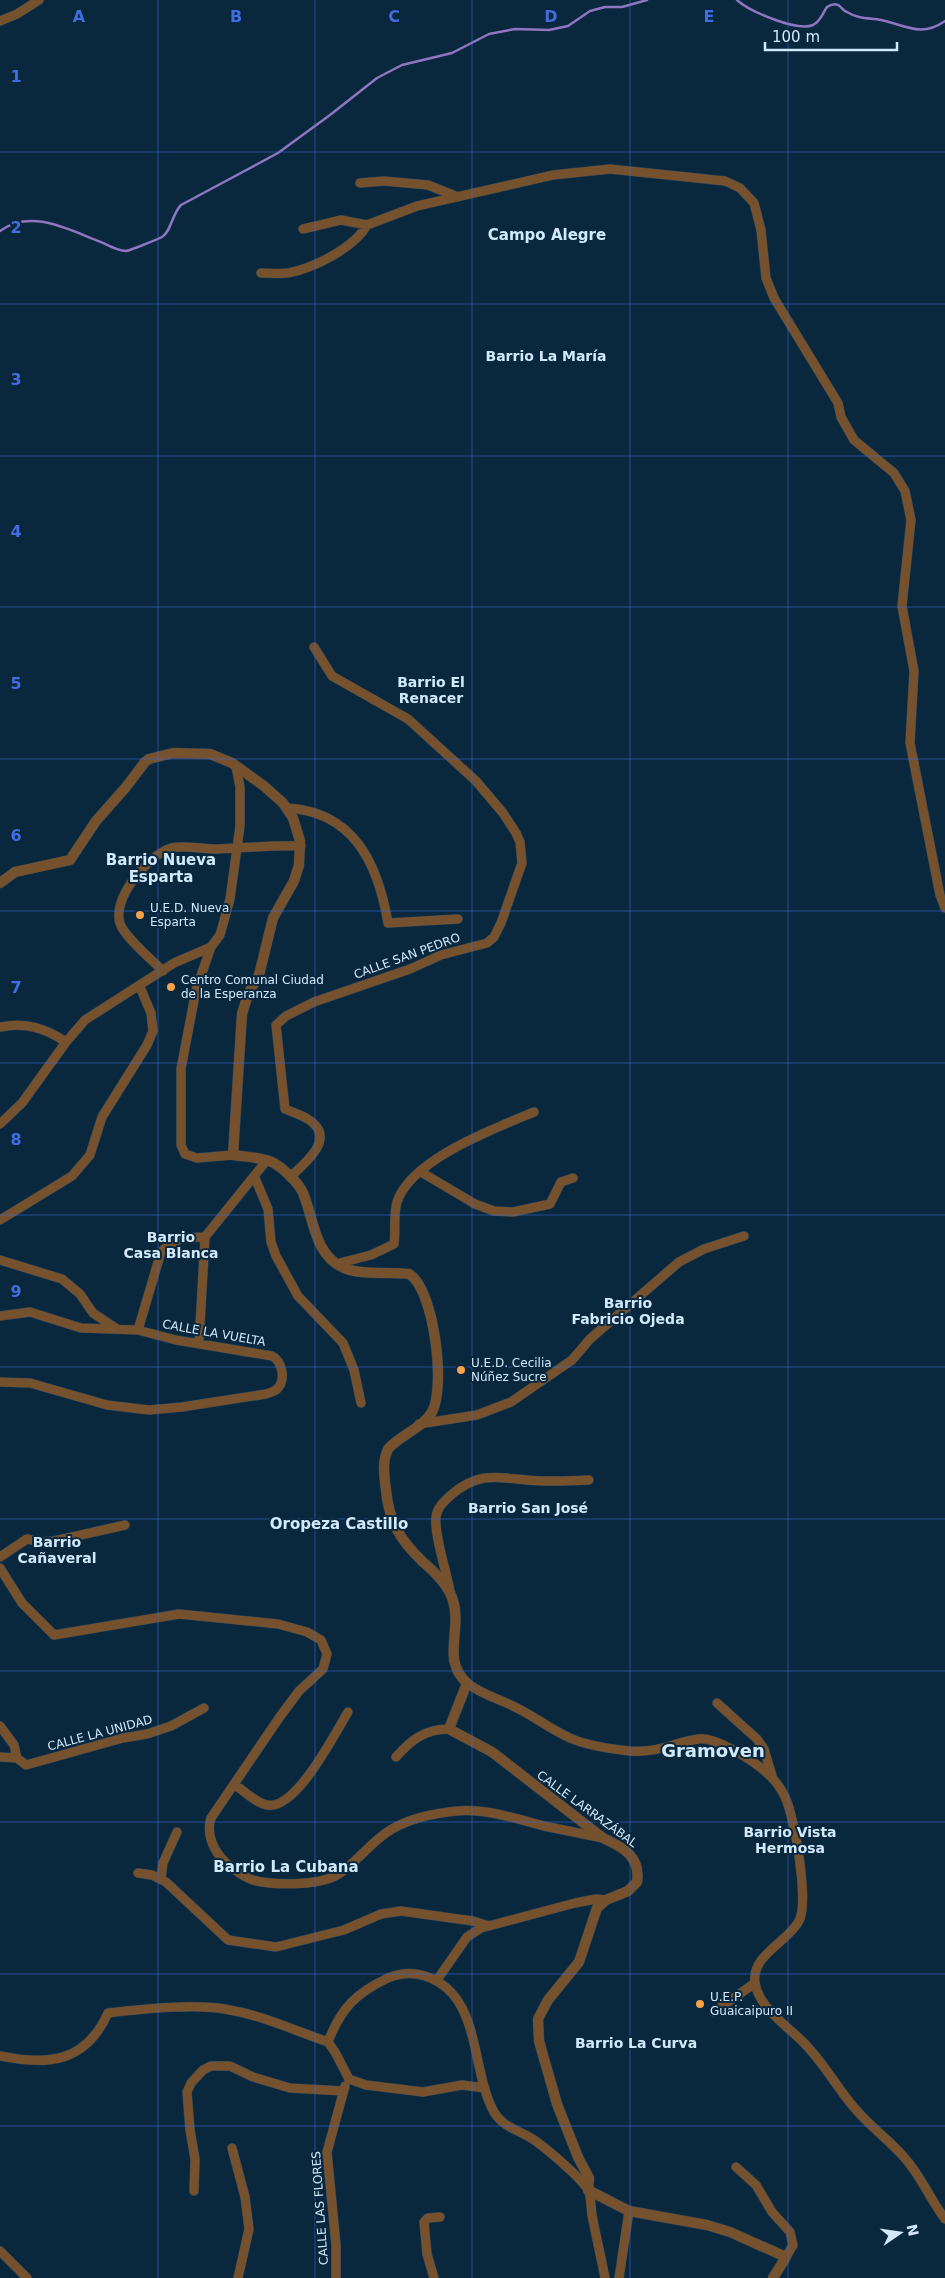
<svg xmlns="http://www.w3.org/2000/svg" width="945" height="2278" viewBox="0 0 945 2278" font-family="'DejaVu Sans',sans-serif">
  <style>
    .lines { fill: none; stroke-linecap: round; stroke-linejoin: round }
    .stream { stroke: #9075c0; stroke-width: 2.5 }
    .minor-casing { stroke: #254258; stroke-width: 10 }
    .tertiary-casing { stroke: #254258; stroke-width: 11 }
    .minor { stroke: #76512e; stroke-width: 9 }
    .tertiary { stroke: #76512e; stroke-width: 10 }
    .grid { fill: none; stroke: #416ddf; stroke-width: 1; stroke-opacity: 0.55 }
    .poi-dot { fill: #f7a149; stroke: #09273d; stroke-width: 2 }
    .labels { text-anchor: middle; stroke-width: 4; stroke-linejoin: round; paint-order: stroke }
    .poi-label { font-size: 12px; fill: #d2e9fc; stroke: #09273d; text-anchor: start }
    .street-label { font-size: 12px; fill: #d2e9fc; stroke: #09273d }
    .neighbourhood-label { font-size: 14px; font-weight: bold; fill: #d2e9fc; stroke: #09273d }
    .quarter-label { font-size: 15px; font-weight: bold; fill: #d2e9fc; stroke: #09273d }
    .district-label { font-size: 18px; font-weight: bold; fill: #d2e9fc; stroke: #09273d }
    .grid-label { font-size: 16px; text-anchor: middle; font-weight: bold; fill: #416ddf; stroke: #09273d; stroke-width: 4; stroke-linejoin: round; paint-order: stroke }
  </style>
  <rect width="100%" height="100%" fill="#09273d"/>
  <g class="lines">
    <path class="stream" d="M737 0C749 11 797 32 813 25 821 21 822 14 827 7 830 5 834 3 838 5 841 6 843 11 847 12 858 19 869 18 881 20 905 25 921 38 945 21
      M0 231C31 208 69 230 101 242 109 246 118 251 126 251 129 251 158 239 162 237 171 232 172 214 181 205L278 153 330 115 377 78 402 65 452 53 489 34 515 29 549 30 568 26 590 11 605 7H622L647 0"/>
    <g class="minor-casing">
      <path id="minor" d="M0 21 17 14 39 0
        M360 183 384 181 428 185 458 197
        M303 229 341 220 367 225 417 206 553 175 610 169 725 181 740 188 754 203 761 230 766 278 774 298 838 403 841 417 854 440 894 473 905 491 911 520 902 606 914 671 910 743 940 895 945 908
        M261 273C270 273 280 274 288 273 314 268 354 248 367 225
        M286 808C354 811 378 864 388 923L458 919
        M163 971C151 959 128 940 121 926 109 901 148 855 171 848 181 845 204 849 216 849 244 848 272 845 301 846
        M0 1027C26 1022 45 1028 66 1042
        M0 1124 22 1103 66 1042 85 1020 174 963 211 947
        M233 1155 197 1158 185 1154 181 1145V1069L196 990 211 947 220 935 230 899 240 826V787L236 766
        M421 1172 475 1204 494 1211 513 1212 550 1204 561 1182 573 1178
        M290 1177C303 1165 334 1141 313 1123 306 1116 294 1113 285 1109L276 1025 286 1016 314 1002 410 969 441 955 487 943 494 937 501 923 522 863 520 842 516 833 503 813 476 781 408 719 332 676 314 647
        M255 1178 268 1209 271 1242 276 1256 298 1296 343 1343 354 1370 361 1403
        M0 1220 72 1176 90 1155 102 1117 147 1045 153 1031 151 1013 140 987
        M0 1260 62 1279 80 1294 93 1313 117 1329
        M336 1264 371 1255 394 1244C396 1231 393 1216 397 1202 411 1159 496 1128 534 1112
        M0 1316 30 1312 81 1328 138 1330 176 1340 272 1356C282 1361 286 1379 278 1388 275 1392 270 1392 266 1394L182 1407 149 1410 107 1405 30 1383 0 1382
        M138 1330 161 1252C174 1238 186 1237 205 1237
        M199 1343 205 1237 267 1160
        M419 1424 477 1415 511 1402 572 1360 590 1339 679 1262 704 1249 744 1236
        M0 1557 27 1539 42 1542 54 1541 125 1525
        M0 1568 22 1603 54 1635 179 1614 278 1624 307 1632 321 1640 327 1654 323 1669 299 1691 279 1718 211 1818C206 1834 213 1850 225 1862 233 1869 241 1875 250 1879 270 1886 318 1886 337 1875 357 1863 371 1841 392 1829 411 1818 436 1813 457 1811 485 1808 517 1819 544 1826 563 1830 583 1834 603 1838
        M450 1592C447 1572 434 1536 436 1517 437 1507 445 1501 451 1495 478 1472 495 1477 527 1480 547 1482 568 1481 589 1480
        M467 1683C482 1695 500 1699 517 1708 535 1717 552 1730 570 1738 588 1746 611 1749 630 1751 659 1753 672 1743 698 1739 715 1736 754 1761 767 1773 775 1780 781 1788 785 1797 795 1818 809 1902 799 1921 787 1943 751 1955 755 1983 758 2005 785 2025 801 2040 821 2059 834 2083 852 2105 867 2124 888 2139 904 2157 921 2176 930 2199 945 2219
        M717 1703 757 1739 764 1749 773 1779
        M0 1726 14 1745 17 1758
        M0 1757 17 1758 26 1765 123 1738 147 1734 171 1726 204 1708
        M396 1757C411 1740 425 1729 449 1729
        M234 1784C244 1791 256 1803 267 1805 296 1811 335 1733 348 1712
        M138 1873 152 1875 166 1882 228 1940 276 1947 344 1930 381 1914 401 1911 473 1921 489 1926
        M161 1879 163 1863 177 1832
        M437 1980 467 1937 481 1928 575 1903 596 1899 606 1900
        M714 2012 755 1983
        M0 2056C49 2066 86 2062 108 2013 143 2009 196 2003 230 2010 264 2016 296 2031 328 2042
        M349 2079 335 2052 328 2042C341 2008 356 1993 388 1978 400 1973 413 1972 425 1976 482 1994 470 2069 494 2112 504 2129 523 2131 537 2142 548 2150 585 2181 589 2192 591 2199 591 2208 592 2215 596 2236 601 2257 605 2278
        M349 2079 366 2085 423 2092 462 2085 485 2088
        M232 2148 245 2197 249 2229 238 2278
        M736 2167 756 2185 772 2212 790 2232 793 2245 786 2257
        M194 2191 195 2159 190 2130 187 2092 191 2083 203 2070 211 2066H230L253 2077 290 2088 343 2091
        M0 2251 27 2278
        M336 2278V2245L327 2152 345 2086
        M434 2278 427 2254 424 2222 428 2218 440 2217
        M619 2278 629 2211"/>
    </g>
    <g class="tertiary-casing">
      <path id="tertiary" d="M0 883 15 872 70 860 96 821 126 787 145 762 149 759 173 753 210 754 232 763 264 786 283 803 293 818 300 841 299 865 294 881 273 918 259 975 248 994 242 1014 233 1155C245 1157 263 1157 274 1163 284 1169 298 1182 303 1193 314 1219 314 1255 344 1268 364 1276 388 1271 409 1274 434 1288 446 1387 432 1412 423 1428 400 1435 388 1449 382 1462 384 1475 386 1490 389 1522 400 1540 423 1562 434 1571 443 1580 450 1593 466 1625 439 1658 467 1683L449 1729 492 1752 603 1838C623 1847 641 1857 637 1882L628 1891 606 1900 597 1908 579 1962 548 2000 538 2019 539 2041 557 2104 578 2157 589 2178 588 2190 629 2211 707 2225 730 2232 786 2257 773 2278"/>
    </g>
    <use href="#minor" class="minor"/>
    <use href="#tertiary" class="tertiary"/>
  </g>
  <path class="grid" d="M158 0V2278M315 0V2278M472 0V2278M630 0V2278M788 0V2278M0 152H945M0 304H945M0 456H945M0 607H945M0 759H945M0 911H945M0 1063H945M0 1215H945M0 1367H945M0 1519H945M0 1671H945M0 1822H945M0 1974H945M0 2126H945"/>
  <g class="poi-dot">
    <circle cx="140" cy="915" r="5"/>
    <circle cx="171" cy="987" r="5"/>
    <circle cx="461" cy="1370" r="5"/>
    <circle cx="700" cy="2004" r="5"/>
  </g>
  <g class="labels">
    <g class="poi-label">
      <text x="150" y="912">U.E.D. Nueva<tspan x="150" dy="14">Esparta</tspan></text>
      <text x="181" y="984">Centro Comunal Ciudad<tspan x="181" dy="14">de la Esperanza</tspan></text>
      <text x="471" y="1367">U.E.D. Cecilia<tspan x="471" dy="14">Núñez Sucre</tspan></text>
      <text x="710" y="2001">U.E.P.<tspan x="710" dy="14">Guaicaipuro II</tspan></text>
    </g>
    <g class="street-label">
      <text transform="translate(407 956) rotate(-20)" y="4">CALLE SAN PEDRO</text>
      <text transform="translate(214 1333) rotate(10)" y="4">CALLE LA VUELTA</text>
      <text transform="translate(100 1733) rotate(-15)" y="4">CALLE LA UNIDAD</text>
      <text transform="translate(587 1809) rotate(36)" y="4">CALLE LARRAZÁBAL</text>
      <text transform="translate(320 2208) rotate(-94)" y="4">CALLE LAS FLORES</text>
    </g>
    <g class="neighbourhood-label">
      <text x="546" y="361">Barrio La María</text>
      <text x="431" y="687">Barrio El<tspan x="431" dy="16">Renacer</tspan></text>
      <text x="171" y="1242">Barrio<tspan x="171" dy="16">Casa Blanca</tspan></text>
      <text x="628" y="1308">Barrio<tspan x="628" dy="16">Fabricio Ojeda</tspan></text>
      <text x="528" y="1513">Barrio San José</text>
      <text x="57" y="1547">Barrio<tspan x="57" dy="16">Cañaveral</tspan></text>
      <text x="790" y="1837">Barrio Vista<tspan x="790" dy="16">Hermosa</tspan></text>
      <text x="636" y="2048">Barrio La Curva</text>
    </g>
    <g class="quarter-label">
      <text x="547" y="240">Campo Alegre</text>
      <text x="161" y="865">Barrio Nueva<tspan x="161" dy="17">Esparta</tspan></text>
      <text x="339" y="1529">Oropeza Castillo</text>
      <text x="286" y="1872">Barrio La Cubana</text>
    </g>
    <g class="district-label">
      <text x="713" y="1757">Gramoven</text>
    </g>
  </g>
  <g class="grid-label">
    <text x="79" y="22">A</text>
    <text x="236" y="22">B</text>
    <text x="394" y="22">C</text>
    <text x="551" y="22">D</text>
    <text x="709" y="22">E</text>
    <text x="16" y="82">1</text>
    <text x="16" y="233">2</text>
    <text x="16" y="385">3</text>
    <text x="16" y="537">4</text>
    <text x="16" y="689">5</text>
    <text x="16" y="841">6</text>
    <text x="16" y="993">7</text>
    <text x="16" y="1145">8</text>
    <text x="16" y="1297">9</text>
  </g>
  <g transform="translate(900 2233) rotate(77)" stroke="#09273d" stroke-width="4" paint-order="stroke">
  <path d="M0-4L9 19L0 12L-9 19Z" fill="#d2e9fc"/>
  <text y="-8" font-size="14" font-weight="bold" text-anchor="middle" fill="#d2e9fc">N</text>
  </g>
  <path d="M765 42v8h132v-8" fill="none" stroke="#d2e9fc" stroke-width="2.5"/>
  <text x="772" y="42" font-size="15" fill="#d2e9fc" stroke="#09273d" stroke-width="4" paint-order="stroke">100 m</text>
</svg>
